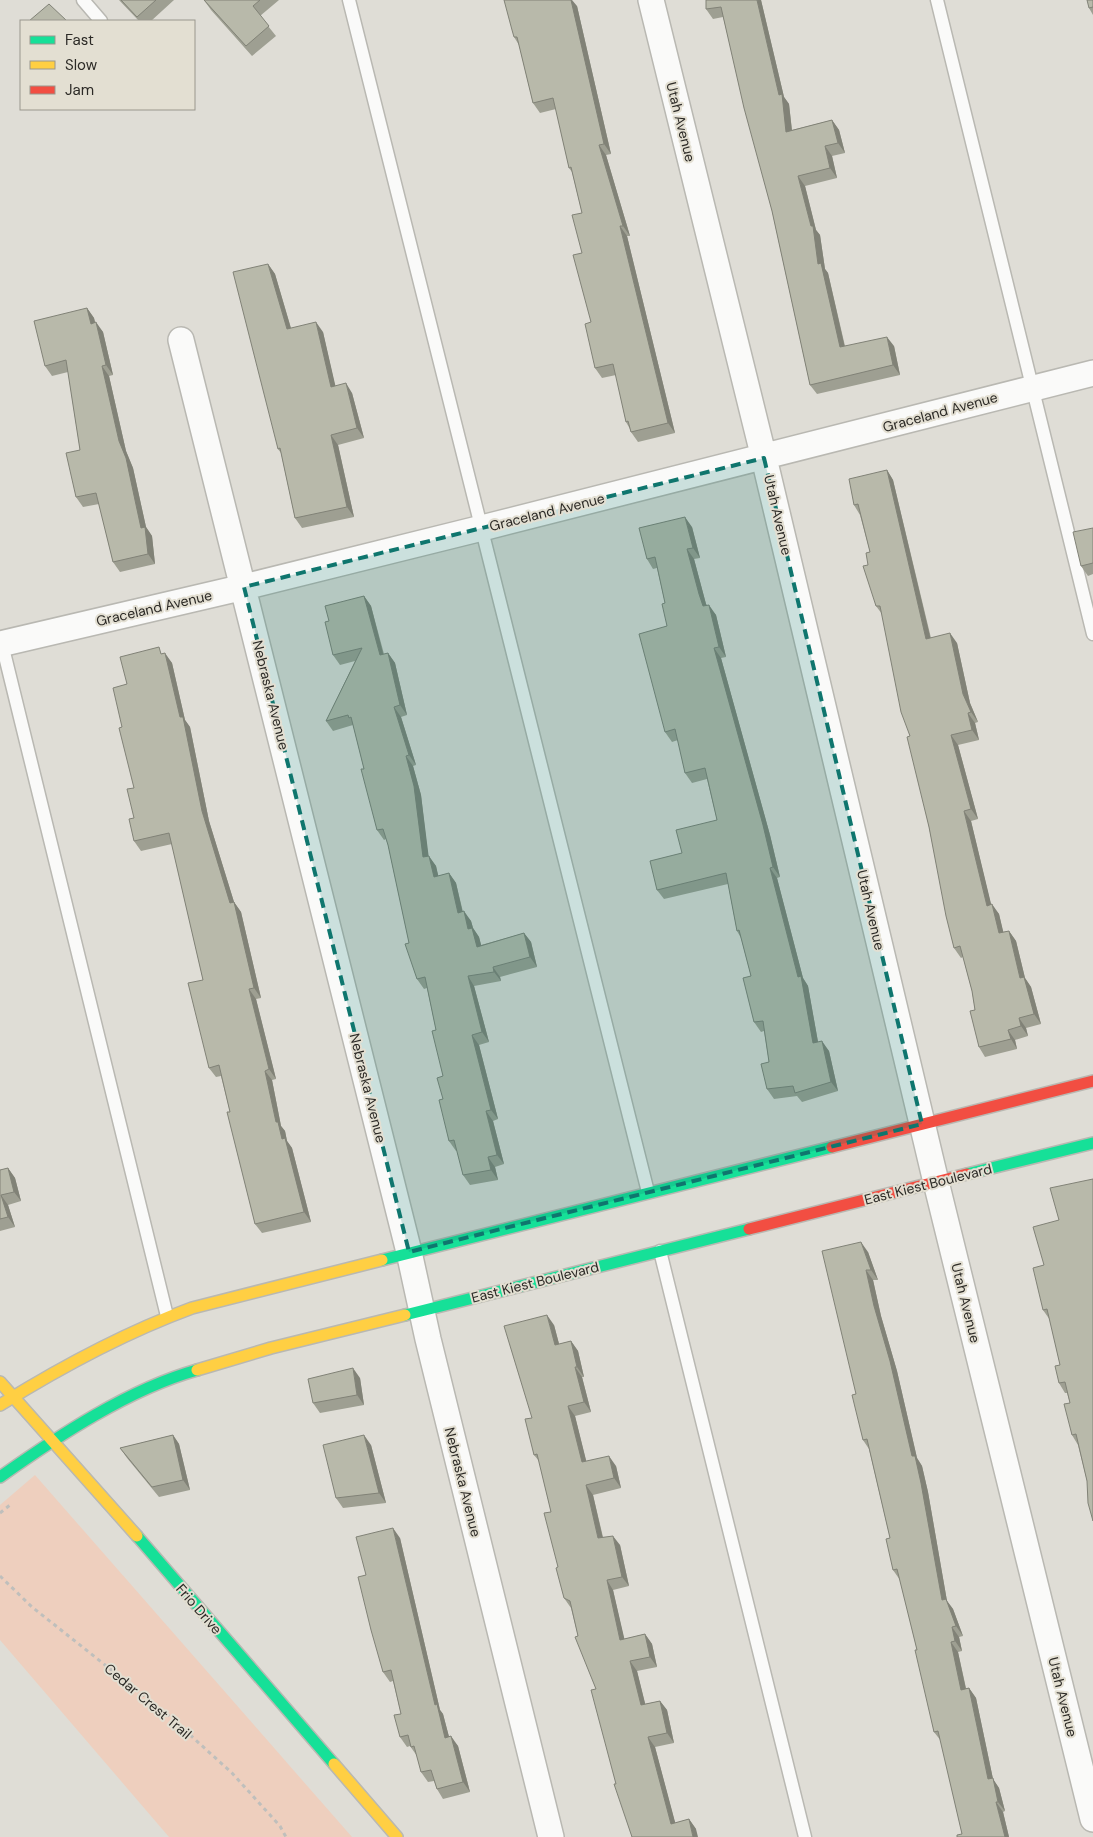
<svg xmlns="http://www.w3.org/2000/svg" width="1093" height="1837" viewBox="0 0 1093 1837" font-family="'DM Sans',sans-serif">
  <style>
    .green { fill: #eecfbe }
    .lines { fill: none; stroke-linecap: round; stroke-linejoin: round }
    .lane-casing { stroke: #b9b8b2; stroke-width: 15 }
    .street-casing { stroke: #b9b8b2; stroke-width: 28 }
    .fast-casing { stroke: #b9b8b2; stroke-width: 14 }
    .slow-casing { stroke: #b9b8b2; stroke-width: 14 }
    .jam-casing { stroke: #b9b8b2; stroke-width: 14 }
    .path { stroke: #bfbfbc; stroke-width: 3; stroke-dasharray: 4 4; stroke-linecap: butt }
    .lane { stroke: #fafaf9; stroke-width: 12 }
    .street { stroke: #fafaf9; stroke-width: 25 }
    .fast { stroke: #16e098; stroke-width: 11 }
    .slow { stroke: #ffcf43; stroke-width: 11 }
    .jam { stroke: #f24e42; stroke-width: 11 }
    .wall { fill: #9e9f92 }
    .shaded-wall { fill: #818277 }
    .building { fill: #b8b9aa; stroke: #818277 }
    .marked { fill: #0f766e; fill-opacity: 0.2; stroke: #0f766e; stroke-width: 4; stroke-dasharray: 10 6; stroke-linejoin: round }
    .labels { text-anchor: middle; stroke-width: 4; stroke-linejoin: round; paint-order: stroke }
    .street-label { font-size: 14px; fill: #2c2a26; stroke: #e3dfd2 }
  </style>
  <rect width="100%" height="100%" fill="#dfddd6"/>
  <path class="green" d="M35 1475 352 1837H169L0 1640V1505Z"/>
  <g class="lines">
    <g class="lane-casing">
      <path id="lane" d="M83 0 101 21
        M349 0 648 1192
        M937 0 1093 634
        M1 640 167 1316
        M660 1251 805 1837"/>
    </g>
    <g class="street-casing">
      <path id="street" d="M651 0 764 458 936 1182 1093 1819
        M181 340 409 1252 428 1339 551 1837
        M0 644 244 587 482 528 1093 373"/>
    </g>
    <g class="fast-casing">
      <path id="fast" d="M967 1174 1093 1143
        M382 1260 832 1147
        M405 1315 749 1229
        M0 1477C58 1436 129 1389 197 1370
        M137 1536 334 1764"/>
    </g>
    <g class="slow-casing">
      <path id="slow" d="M197 1370 271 1348 405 1315
        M0 1382 137 1536
        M0 1405C61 1367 124 1333 192 1308L382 1260
        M334 1764 397 1837"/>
    </g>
    <g class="jam-casing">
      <path id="jam" d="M832 1147 1093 1081
        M749 1229 967 1174"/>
    </g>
    <path class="path" d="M0 1513 10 1505
      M0 1576 32 1607 167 1714 232 1773 280 1826 286 1837"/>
    <use href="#lane" class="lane"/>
    <use href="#street" class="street"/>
    <use href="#fast" class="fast"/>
    <use href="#slow" class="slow"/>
    <use href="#jam" class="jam"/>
  </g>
  <path class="wall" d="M119 0H174L151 21H139Z
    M204 0H279L260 16 276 36 252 56 211 10Z
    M706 0H761L784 97 789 104 792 130 832 120 839 130 845 153 832 156 837 178 805 186 816 230 820 235 825 269 828 273 845 346H894L900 375 817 394 810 385 772 211 723 17 713 19 706 9Z
    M1093 0V15L1089 8Z
    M577 6 611 154 606 155 630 236H627L675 433 638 442 631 432 630 429 626 422 616 375 602 378 595 368 591 322 582 253V213L572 172 569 168 556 109 540 113 533 103 519 45 514 37Z
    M268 264 275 274 291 328 323 332 335 386 352 393 364 438 338 445 354 517 302 528 295 518 281 453 278 449Z
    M87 308 94 318 95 323 103 332 113 375 109 376 126 451 133 468 146 527 152 536 155 564 120 572 113 562 99 504 83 507 76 497 80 450 68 372 52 376 45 366Z
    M887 470 893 480 931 638 957 643 970 703 978 722 975 723 979 740 958 745 978 819 971 821 991 905 999 914 1003 932 1009 931 1016 941 1025 978 1031 987 1041 1024 1026 1028 1028 1036 1015 1040 1017 1049 985 1057 979 1047 975 1010 972 991 963 957 961 958 954 948 910 736 882 614 876 606 868 565 870 552 860 515 854 505Z
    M692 527 700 558 694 559 706 604 716 615 726 657 721 658 770 835 780 877 777 878 803 978 808 986 818 1042 829 1051 838 1091 802 1102 797 1096 774 1099 767 1089 769 1062 764 1031 761 1032 754 1022 751 976 741 938 737 931 728 884 664 899 657 890 682 853 717 820 707 779 692 783 685 773 678 740 672 742 665 732 667 626 665 603 657 568 653 569 647 559Z
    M1093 528V574L1088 576 1081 566Z
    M364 596 371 606 384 654 388 653 395 663 407 715 401 717 416 765 413 766 421 795 428 856 436 866 438 876 449 873 456 883 463 912 471 921 473 928 479 937 481 945 524 933 531 942 537 967 500 977 501 981 474 986 489 1042 479 1045 498 1119 493 1121 504 1164 495 1167 498 1180 470 1185 463 1175 457 1151H456L449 1141 443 1099V1076L436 1030 427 988 424 989 417 979 388 845 386 839 384 840 377 830 364 769 353 725 333 731 326 721 355 661 340 665 333 655 329 621Z
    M163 653 172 663 185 720 190 727 209 821 234 902 241 912 261 998 256 999 276 1079 272 1080 281 1126 285 1131 287 1141 292 1148 311 1222 262 1233 255 1224 230 1112 221 1076 216 1077 209 1068 203 980 172 844 141 851 134 841V788L122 727 127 684Z
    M8 1168 15 1178 21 1201 8 1205 15 1227 0 1231V1170Z
    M1093 1179 1087 1481 1078 1445 1072 1435 1070 1403 1067 1393H1065L1059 1383 1060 1365 1050 1320 1043 1310 1044 1265 1059 1220Z
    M868 1252 878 1280H873L881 1316 897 1371 917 1458 922 1466 928 1492 947 1601 953 1609 963 1636 959 1637 962 1651 958 1652 966 1688H969L976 1698 993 1779 999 1788 1005 1811 1003 1812 1009 1837H957L962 1834 941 1741 934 1732 917 1650 900 1580 893 1570 890 1538 869 1449 863 1440 856 1394Z
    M554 1325 559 1344 571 1341 578 1351 584 1377H582L591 1412 575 1416 586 1461 616 1466 621 1488 593 1495 603 1537 620 1545 629 1586 613 1590 624 1639 645 1634 652 1644 657 1667 637 1671 645 1704 660 1701 667 1710 674 1743 655 1747 675 1823 689 1819 696 1829 632 1837 616 1784 596 1689 578 1636 571 1608 564 1598 558 1567 551 1512 539 1461 534 1455 532 1418Z
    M360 1378 364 1405 320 1413 313 1403Z
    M173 1435 179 1444 190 1490 159 1497 127 1458 120 1448Z
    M371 1445 386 1503 343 1508 336 1498Z
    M400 1538 440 1710 443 1714 449 1737 458 1746 470 1792 443 1799 437 1789 434 1781 428 1782 421 1772 417 1756 410 1746 407 1747 400 1737 401 1714 393 1681 390 1682 383 1672 366 1575Z"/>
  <path class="shaded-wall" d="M568 0H572L577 6 611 154 604 144Z
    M757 0H761L784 97 789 104 793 141 786 132 779 95Z
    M832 120 839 130 845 153 838 143Z
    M599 145 606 155 630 236 623 226Z
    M825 146 832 156 837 178 830 168Z
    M798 176 805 186 816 230 820 235 825 269 828 273 847 357 840 347 818 264 811 226Z
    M620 226 627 236 675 433 668 423Z
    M268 264 275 274 294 339 287 329Z
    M87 308 94 318 98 334 91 324Z
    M96 322 103 332 113 375 106 365Z
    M316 322 323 332 338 397 331 387Z
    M887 337 894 346 900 375 893 365Z
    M102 366 109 376 126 451 133 468 146 527 152 536 155 564 148 554 141 528 119 441Z
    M346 383 352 393 364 438 357 428Z
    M331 435 338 445 354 517 347 507Z
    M887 470 893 480 933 649 926 639Z
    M685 517 692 527 700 558 693 548Z
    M687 549 694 559 706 604 710 616 703 606 699 594Z
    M364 596 371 606 386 665 380 655Z
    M709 605 716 615 726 657 719 647Z
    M950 633 957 643 970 703 978 722 971 712 963 694Z
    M714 648 721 658 770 835 780 877 773 867Z
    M165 653 172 663 185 720 190 727 209 821 234 902 241 912 261 998 254 988 202 811Z
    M388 653 395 663 407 715 400 705Z
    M394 707 401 717 416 765 409 755Z
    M968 713 975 723 979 740 972 730Z
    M951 735 958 745 978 819 971 809Z
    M406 756 413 766 421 795 430 867 423 857Z
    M964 811 971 821 994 916 987 906Z
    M429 856 436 866 441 887 434 877Z
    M770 868 777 878 803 978 808 986 820 1053 813 1043 798 977Z
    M449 873 456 883 465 923 458 913Z
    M992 904 999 914 1006 943 999 933Z
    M464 911 471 921 473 928 479 937 484 956 477 947 468 929Z
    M1009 931 1016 941 1025 978 1031 987 1041 1024 1034 1014 1020 978Z
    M524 933 531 942 537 967 530 957Z
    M493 967 500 977 501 981 494 972Z
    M468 976 474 986 489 1042 482 1032Z
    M249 989 256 999 276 1079 269 1069Z
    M1019 1018 1026 1028 1028 1036 1021 1026Z
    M1008 1030 1015 1040 1017 1049 1011 1039Z
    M472 1035 479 1045 498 1119 491 1110Z
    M822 1041 829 1051 838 1091 831 1082Z
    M265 1071 272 1080 281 1126 285 1131 287 1141 292 1148 311 1222 304 1212 282 1139 276 1122Z
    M486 1111 493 1121 504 1164 497 1155Z
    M488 1157 495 1167 498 1180 491 1170Z
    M8 1168 15 1178 21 1201 14 1192Z
    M1 1195 8 1205 15 1227 8 1217Z
    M861 1242 868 1252 878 1280 871 1270Z
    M866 1270 873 1280 881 1316 897 1371 917 1458 922 1466 928 1492 947 1601 953 1609 963 1636 956 1626 942 1600 912 1456 874 1306Z
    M547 1315 554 1325 562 1355 555 1345Z
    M571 1341 578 1351 584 1377 577 1367Z
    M575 1367 582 1377 591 1412 584 1402Z
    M353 1368 360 1378 364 1405 357 1395Z
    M568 1406 575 1416 589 1472 582 1462Z
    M173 1435 179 1444 190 1490 183 1480Z
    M364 1435 371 1445 386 1503 379 1493Z
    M609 1456 616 1466 621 1488 614 1478Z
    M586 1485 593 1495 605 1548 598 1538Z
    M393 1528 400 1538 440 1710 443 1714 452 1748 445 1738 435 1705Z
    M613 1536 620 1545 629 1586 622 1577Z
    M607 1580 613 1590 627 1650 620 1640Z
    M952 1627 959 1637 962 1651 955 1641Z
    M645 1634 652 1644 657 1667 650 1657Z
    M951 1642 958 1652 968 1699 961 1690Z
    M630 1661 637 1671 648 1715 641 1705Z
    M969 1688 976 1698 993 1779 999 1788 1005 1811 998 1802 988 1779Z
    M660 1701 667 1710 674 1743 667 1733Z
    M451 1736 458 1746 470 1792 463 1782Z
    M648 1737 655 1747 678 1833 671 1824Z
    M996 1802 1003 1812 1009 1837H1005Z
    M689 1819 696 1829 698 1837H693Z"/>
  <path class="building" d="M121 0H156L137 17Z
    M204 0H260L253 6 269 26 246 46Z
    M504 0H571L604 144 599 145 623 226H620L668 423 631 432 628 421 626 422 613 364 595 368 585 324 591 322 573 255 582 253 572 215 582 213 571 167 569 168 553 98 533 103 517 37H514L512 30Z
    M706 0H757L779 95 782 94 786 132 832 120 838 143 825 146 830 168 798 176 811 226H813L818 264 821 263 840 347 887 337 893 365 810 385 772 211 744 108 721 7 706 9Z
    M1087 0H1093V7L1089 8Z
    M49 4 67 21H29Z
    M268 264 287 329 316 322 331 387 346 383 357 428 331 435 347 507 295 518 280 448 278 449 233 272Z
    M87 308 91 324 96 322 106 365 102 366 119 441 126 458 141 528 145 527 148 554 113 562 96 493 76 497 66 453 80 450 66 360 45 366 34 321Z
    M887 470 926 639 950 633 963 694 971 712 968 713 972 730 951 735 971 809 964 811 987 906 992 904 999 933 1009 931 1020 978 1024 977 1034 1014 1019 1018 1021 1026 1008 1030 1011 1039 979 1047 970 1011 975 1010 972 991 960 946 954 948 946 916 929 827 907 737 910 736 901 712 880 606H876L863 566 868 565 866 553 870 552 858 504 854 505 849 479Z
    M685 517 693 548 687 549 699 594 703 606 709 605 719 647 714 648 763 825 773 867 770 868 798 977 801 976 813 1043 822 1041 831 1082 795 1093 793 1086 767 1089 761 1064 769 1062 763 1021 754 1022 743 978 751 976 739 930 737 931 726 873 657 890 650 861 682 853 676 830 717 820 705 768 685 773 675 729 665 732 639 634 667 626 662 604 665 603 655 557 647 559 639 528Z
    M1093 528V563L1081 566 1073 532Z
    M364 596 380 655 388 653 400 705 394 707 409 755 406 756 414 786 423 857 429 856 434 877 449 873 458 913 464 911 468 929 472 928 477 947 524 933 530 957 493 967 494 972 468 976 482 1032 472 1035 491 1110 486 1111 497 1155 488 1157 491 1170 463 1175 454 1140 449 1141 439 1100 443 1099 437 1078 443 1076 432 1031 436 1030 425 977 417 979 405 944 409 943 388 845 383 829 377 830 361 769H364L351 717 349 718 348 715 326 721 362 648 333 655 325 622 329 621 325 606Z
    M159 647 161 654 165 653 180 717H183L202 811 230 903 234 902 254 988 249 989 269 1069 265 1071 276 1122H278L282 1139 285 1138 304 1212 255 1224 227 1112H230L219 1065 209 1068 188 983 203 980 169 833 134 841 129 819 134 818 127 789 134 788 119 728 122 727 113 688 127 684 120 657Z
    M8 1168 14 1192 1 1195 8 1217 0 1219V1170Z
    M1093 1179V1521L1088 1503 1087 1481 1076 1434 1072 1435 1064 1404 1070 1403 1065 1382 1059 1383 1055 1366 1060 1365 1047 1309 1043 1310 1033 1268 1044 1265 1033 1227 1059 1220 1050 1188Z
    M861 1242 871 1270H866L874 1306 890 1361 912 1456H915L921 1483 942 1600 946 1599 956 1626 952 1627 955 1641 951 1642 961 1690 969 1688 988 1779 993 1778 998 1802H996L1005 1837H957V1835L962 1834 938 1731 934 1732 915 1650H917L897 1569 893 1570 886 1539 890 1538 867 1439 863 1440 852 1395 856 1394 822 1251Z
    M547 1315 555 1345 571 1341 577 1367H575L584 1402 568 1406 582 1462 609 1456 614 1478 586 1485 598 1538 613 1536 622 1577 607 1580 620 1640 645 1634 650 1657 630 1661 641 1705 660 1701 667 1733 648 1737 671 1824 689 1819 693 1837H632L614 1784H616L591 1690 596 1689 575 1637 578 1636 570 1601 564 1598 556 1568 558 1567 544 1513 551 1512 537 1454 534 1455 525 1419 532 1418 504 1326Z
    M353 1368 357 1395 313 1403 308 1379Z
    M173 1435 183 1480 152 1487 120 1448Z
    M364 1435 379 1493 336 1498 323 1445Z
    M393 1528 435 1705 437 1704 445 1738 451 1736 463 1782 437 1789 431 1770 421 1772 414 1746 411 1747 408 1735 400 1737 394 1715 401 1714 391 1670 383 1672 371 1630 358 1577 366 1575 356 1537Z"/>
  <path class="marked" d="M764 458 922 1124 409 1252 244 587Z"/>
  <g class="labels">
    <g class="street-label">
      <text transform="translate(681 122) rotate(76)" y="5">Utah Avenue</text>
      <text transform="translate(940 412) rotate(-15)" y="5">Graceland Avenue</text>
      <text transform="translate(547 512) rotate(-14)" y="5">Graceland Avenue</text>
      <text transform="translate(778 515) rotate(77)" y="5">Utah Avenue</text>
      <text transform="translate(154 608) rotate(-13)" y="5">Graceland Avenue</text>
      <text transform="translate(271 695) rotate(76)" y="5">Nebraska Avenue</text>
      <text transform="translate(871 910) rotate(77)" y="5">Utah Avenue</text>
      <text transform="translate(368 1088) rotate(76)" y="5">Nebraska Avenue</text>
      <text transform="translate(928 1184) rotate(-14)" y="5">East Kiest Boulevard</text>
      <text transform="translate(535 1282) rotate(-14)" y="5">East Kiest Boulevard</text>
      <text transform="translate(966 1303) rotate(76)" y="5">Utah Avenue</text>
      <text transform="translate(463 1482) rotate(76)" y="5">Nebraska Avenue</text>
      <text transform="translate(199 1609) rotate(49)" y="5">Frio Drive</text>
      <text transform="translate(1063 1697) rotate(76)" y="5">Utah Avenue</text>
      <text transform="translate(148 1701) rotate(40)" y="5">Cedar Crest Trail</text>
    </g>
  </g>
  <rect x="20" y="20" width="175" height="90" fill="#e3dfd2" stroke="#9a978d"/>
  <rect x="30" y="36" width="25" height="8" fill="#16e098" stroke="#9a978d"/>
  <text x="65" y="45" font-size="15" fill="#2c2a26">Fast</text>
  <rect x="30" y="61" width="25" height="8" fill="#ffcf43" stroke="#9a978d"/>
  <text x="65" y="70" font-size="15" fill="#2c2a26">Slow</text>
  <rect x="30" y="86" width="25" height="8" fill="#f24e42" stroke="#9a978d"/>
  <text x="65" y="95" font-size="15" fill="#2c2a26">Jam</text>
</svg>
